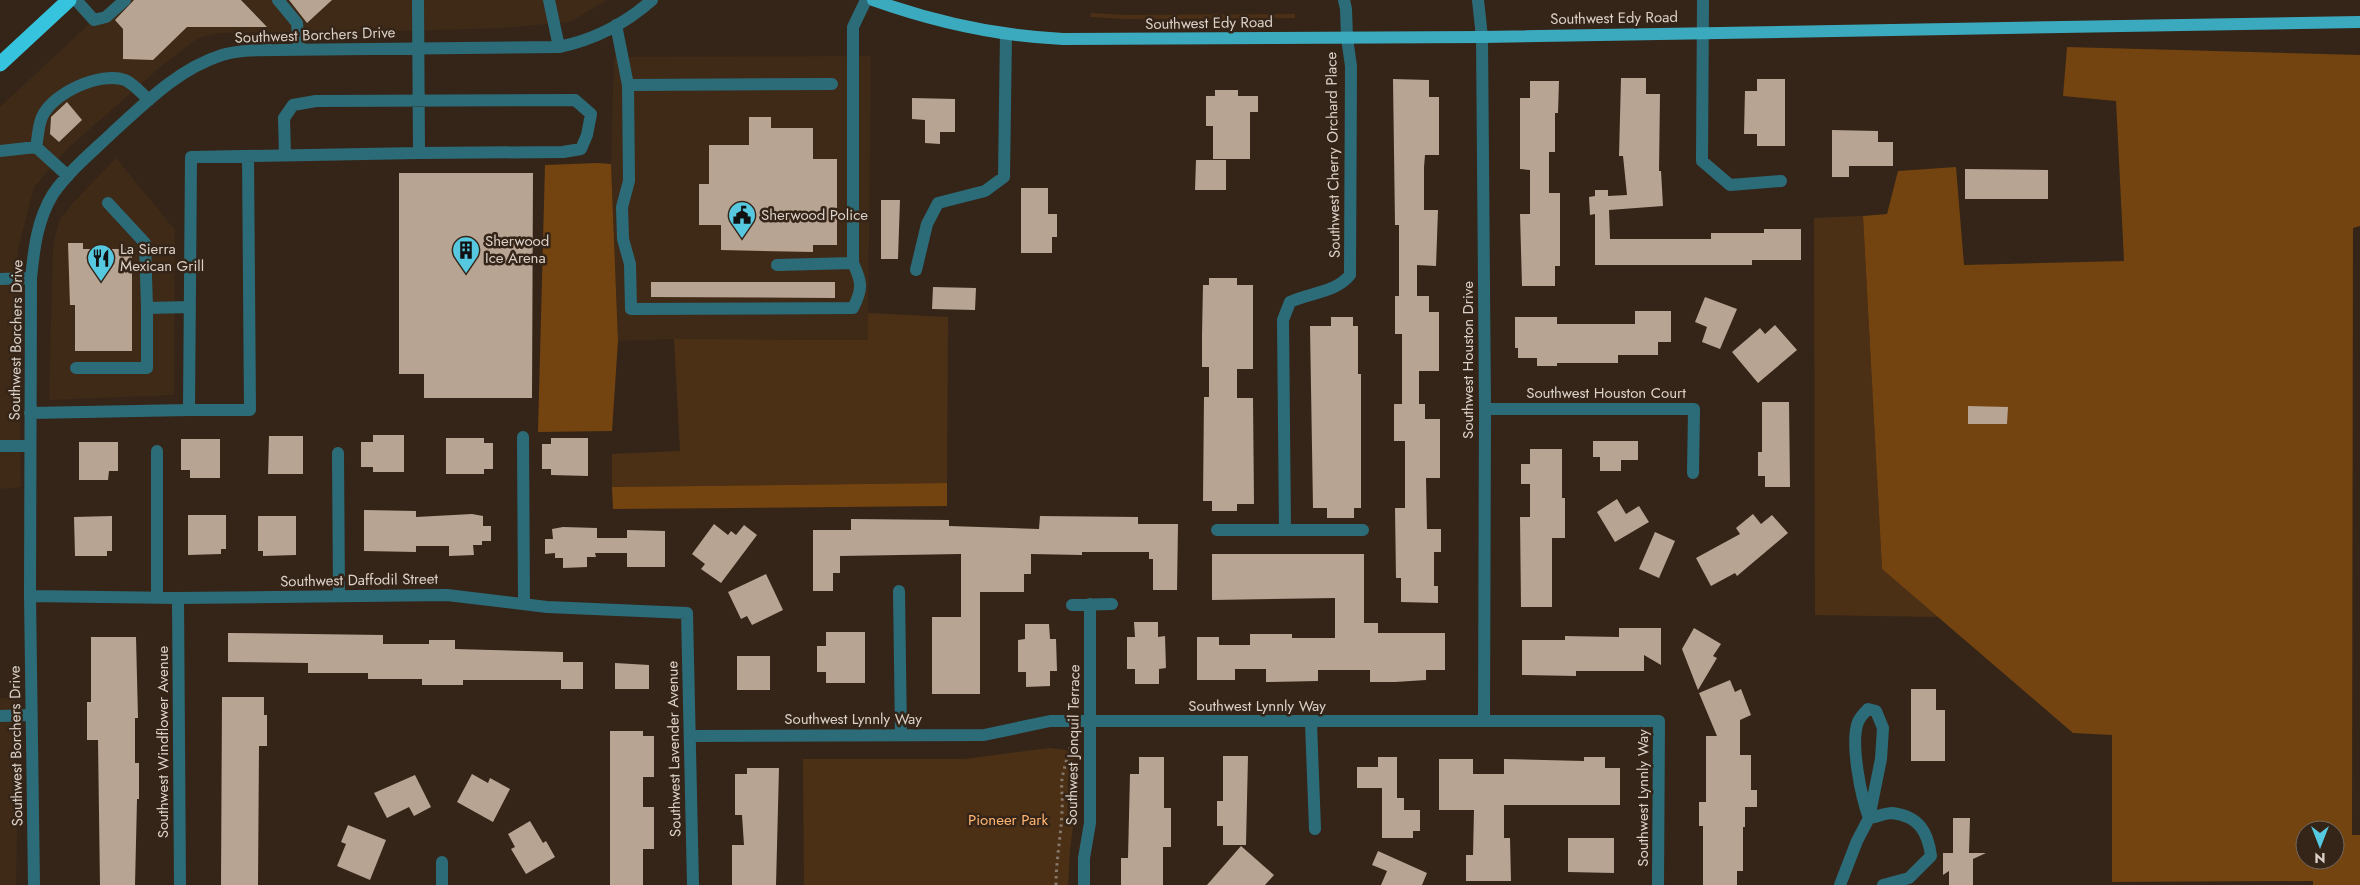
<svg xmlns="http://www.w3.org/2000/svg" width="2360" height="885" viewBox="0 0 2360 885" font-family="Jost,sans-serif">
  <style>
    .built { fill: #3f2a18 }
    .green { fill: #4c3015 }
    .forest { fill: #734310; fill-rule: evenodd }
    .building { fill: #b8a493 }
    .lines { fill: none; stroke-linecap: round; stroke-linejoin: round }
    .path { stroke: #85786d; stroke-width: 3; stroke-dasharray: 2.5 4; stroke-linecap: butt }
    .minor { stroke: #2c6c79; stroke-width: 12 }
    .major { stroke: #3baabf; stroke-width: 12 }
    .highway { stroke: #35c3dd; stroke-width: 15 }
    .labels { text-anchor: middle; stroke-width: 5; stroke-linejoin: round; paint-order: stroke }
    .street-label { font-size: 15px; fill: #dbd1c8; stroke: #352518 }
    .poi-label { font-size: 15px; fill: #dbd1c8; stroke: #352518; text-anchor: start }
    .park-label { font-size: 15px; fill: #ffb572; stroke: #352518 }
  </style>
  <rect width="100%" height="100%" fill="#352518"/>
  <path class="built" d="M115 0H607L570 22 501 28 372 32 221 33 198 38 165 63 68 148 34 187 18 249 21 487 0 489V107Z
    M871 56 868 340 674 339 618 341 611 164 614 57Z
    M116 158 175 230 174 395 49 400 53 246 59 221 72 204Z
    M0 698H20L16 885H0Z"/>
  <path class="green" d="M1091 13 1125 15 1295 14V18L1125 19 1090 17Z
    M1863 216 1882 569 1938 617 1815 615 1814 218Z
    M868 313 948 317 947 483 612 487V454L680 451 674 339 868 340Z
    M1050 748 1066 750 1073 757 1075 763V812L1070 850 1068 885H804L803 759H964Z"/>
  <path class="forest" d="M2067 47 2360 55V226L2353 228 2352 835H2360V885H2313V881L2112 882V735L2073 733 1882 569 1863 216 1887 214 1898 171 1956 167 1964 265 2124 261 2116 101 2063 96ZM2305 830H2335V860H2305Z
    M598 163 611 164 618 341 612 431 538 432 545 165Z
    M947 483V506L613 509 612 487Z"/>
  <path class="building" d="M134 0H241L267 27H187L153 60 123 59V29L115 20Z
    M289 0H332L307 23Z
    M1621 78H1646V94H1660L1659 171H1661L1663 206 1609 210 1610 239H1711V233H1764V229H1801V260H1752V265H1595V214L1590 215 1589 197 1595 196V190H1608V196L1627 195 1623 156H1619Z
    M1393 79 1429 80V97H1439V155H1425L1424 167V210H1438L1436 266 1417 265V296H1429V312H1439V371H1419V404H1425V419H1440V478H1426L1427 529H1441V552H1434V586H1438V603L1401 602V578H1396L1395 508H1405V441H1394V404H1402V334H1395V296H1399V225H1395Z
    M1757 79H1785V146H1757V134H1744L1745 91H1757Z
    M1530 81H1559L1558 113H1555V152H1549V193H1560V266H1555V286H1522L1520 214H1530V170L1520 169V98H1530Z
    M1215 90H1238V96H1258V112H1250V159H1213V126H1206V96H1215Z
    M912 98 955 99V132H940V144L925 143V120L912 119Z
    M67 102 82 120 59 142 50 134 51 117Z
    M749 117H771V128H813V159H837V245H813V252L721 250V225H699V184H709V145H749Z
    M1832 130 1878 131V142H1893V166H1849V177H1832Z
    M1196 160H1226V190H1195Z
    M1965 169 2048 170V199H1965Z
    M399 173H533L532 398H424V374H399Z
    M1021 188H1048V214H1057V237H1052V253H1021Z
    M881 200H900L898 259H881Z
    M68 243H83V249H132V351H75V305H70Z
    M1209 278H1237V285H1253V369H1237V398H1253L1254 504H1237V511H1212V501H1203L1204 397H1209V367H1202V335L1203 285H1209Z
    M651 282H835V298L651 297Z
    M933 287 976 288 975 310 932 309Z
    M1705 297 1737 309 1720 349 1702 342 1707 327 1695 322Z
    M1635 311H1671V342H1658V355H1618V363H1557V366H1537V358H1518V348H1515V317H1557V324H1635Z
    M1331 317H1353V326H1358V374H1361V508H1354V518H1327V508H1313L1310 326H1331Z
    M1775 325 1797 350 1758 383 1732 352 1760 328 1765 334Z
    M1762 402H1789L1790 487H1765V476H1758V452H1762Z
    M1968 406 2008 407 2007 424H1968Z
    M373 435H404V472H373V467H361V442H373Z
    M269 436H303V474H268Z
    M446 438H484V443H493V469H484V474H446Z
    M551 438H588V476L551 475V469H542V444H551Z
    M181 439H220V478H190V470H181Z
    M1593 441H1638V460H1621V471H1600V457H1593Z
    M79 442H118V471H109L108 480H79Z
    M1530 449H1562V498H1565V538H1552V607H1521L1520 517H1530V484H1521V464H1530Z
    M1617 499 1626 514 1639 506 1649 522 1615 542 1597 512Z
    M364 510 416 511V517L472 514 483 516V526H491V541H482V545H473L474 555 449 556V546H416V552L364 551Z
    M1753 514 1761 524 1772 515 1788 533 1737 576 1735 573 1711 586 1696 558 1740 534 1736 528Z
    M188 515H226V549H221V554L188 555Z
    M112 516V551H107V556H75L74 517Z
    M258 516H296V555L263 556V551H258Z
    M1040 516 1138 517V524H1178L1177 590H1153V559H1149V552H1082V555L1031 554V574H1024V592H980V694H932V617H961V554L840 556V573H833V591H813V530H851V519L949 520V526L1039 529Z
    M714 524 728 535 731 531 736 535 744 525 757 535 721 583 701 569 705 564 692 554Z
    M563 527 597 528V538H627V530L665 531V567H627V553H595L596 557H587V567L563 568V558H555V553L545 554V539H553L552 529Z
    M1655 532 1675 541 1659 578 1639 569Z
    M1212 554H1364V623H1378V633H1445V670H1426V680L1395 682H1370V670H1318V681L1266 682V669H1235V680H1197V637H1219V645H1250V634H1292V638H1335V598L1212 600Z
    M766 574 783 610 752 625 747 616 741 619 728 592Z
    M1134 622H1158V637L1165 636 1166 668 1159 669V684H1135V669H1127V637H1135Z
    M1025 624H1049L1050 639H1056L1057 671H1050V686L1026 687V672H1018V640L1025 639Z
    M1619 628H1661V665L1644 655V671H1576V676L1522 675V640H1565V636L1619 637Z
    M1694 628 1721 644 1713 656 1717 658 1698 690 1682 649Z
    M826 632H865V683H826V672H817V646H826Z
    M228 633 383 635V644H429V640H455V649L563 652V662H583V689H561V680H463V685H422V679H368V673H308V663L228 662Z
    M91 637H136L138 718H135V763H139V799H137L135 885H100L98 740H87V702H91Z
    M737 656H770V690H737Z
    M615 663 649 665V689H615Z
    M1730 680 1735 692 1741 689 1751 715 1740 720V755H1751V790H1757V807H1745V827H1743V871H1737V885H1703V826H1699V802H1706V736H1717L1699 693Z
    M1911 689H1936V710H1945V761H1911Z
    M222 697H264V715H267V746H259L258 885H221Z
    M610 731H643V736H654V777H643V807H654V849H643V885H610Z
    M1223 756H1248L1246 845H1223V826H1217V801H1223Z
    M1139 757H1164V808H1171V847H1163V885H1121V858H1128L1130 774H1139Z
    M1378 757H1397V798H1404V810H1420V831H1413V838H1382V788H1357V767H1378Z
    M1584 757H1605V768H1620V805H1504V838H1510L1511 881H1466V855H1473L1474 810H1439V759H1473V774H1504V759L1584 761Z
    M747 768H779L776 885H732V845H744L742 815H735V774H747Z
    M472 774 488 783 490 778 510 789 493 822 457 802Z
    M415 775 431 807 414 816 409 807 387 818 374 793Z
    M1953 818H1970L1969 853H1986L1973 859V885H1949V871L1943 875V853H1953Z
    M530 821 543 843 546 841 555 857 526 874 511 849 515 847 508 834Z
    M348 825 386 840 370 880 337 866 346 844 341 842Z
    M1568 838H1614V873L1568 872Z
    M1241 846 1274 875 1265 885H1207Z
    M1378 851 1427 873 1422 885H1381L1387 871 1372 865Z"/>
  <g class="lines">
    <path class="path" d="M1056 885C1056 860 1061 836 1062 811 1063 800 1061 789 1062 779 1063 772 1071 742 1074 739"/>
    <path class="minor" d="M76 0 94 20 106 17 125 0
      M278 0 297 23 299 49
      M549 0 559 47
      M1478 0 1482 37 1485 409 1484 721
      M1703 0 1702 161 1730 185 1781 181
      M616 25 628 85 629 181 622 207 623 239 630 264 631 309 853 308C863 289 862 282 853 263
      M628 85 832 84
      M36 147C38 138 38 126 42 117 52 93 101 71 125 80 134 84 142 94 149 100
      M0 151 36 147 68 176
      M285 155 284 118 293 105 316 101 575 100 591 114 587 135 581 149 563 152 419 153
      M108 203 145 243 147 308 190 307
      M777 265 853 263V27L866 0
      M916 270 927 224 938 203 985 191 1004 177 1006 34
      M0 279 31 278
      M76 368H147V308
      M1485 409H1694L1693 473
      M189 410H250L248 156
      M30 413 189 410 191 157 419 153 418 0
      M523 437 524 604
      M0 446H30
      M338 453 339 596
      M1217 530H1363
      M1285 530 1283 320 1290 302C1311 292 1335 293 1350 275L1351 66 1347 38 1346 9 1344 0
      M899 591 901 735
      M30 596 178 598 447 595 547 607 687 613 693 885
      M157 598V451
      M178 598 180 885
      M1072 605 1112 604
      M1868 709 1876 711 1883 728 1881 759 1869 818C1861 797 1850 743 1858 722 1860 717 1864 713 1868 709Z
      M0 716 31 715
      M1311 723 1315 829
      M691 736 984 735 1050 721H1659L1658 885
      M442 862V885
      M34 885 30 596 31 278C34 249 37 220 53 194 69 171 91 153 111 134 145 103 178 69 222 55 239 50 257 50 275 50L559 47C593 40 626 23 652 0
      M1084 885V858L1090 823V604
      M1840 885 1857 841 1869 818C1876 817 1886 813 1892 813 1919 816 1928 832 1931 856L1909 878 1883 885"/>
    <path class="major" d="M873 0C935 22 997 36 1063 39L1482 37 2360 22"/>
    <path class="highway" d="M0 64 69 0"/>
  </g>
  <defs>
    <g id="civic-pin" transform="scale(1.4375)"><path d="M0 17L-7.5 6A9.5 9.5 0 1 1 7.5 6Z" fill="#56c9e0" stroke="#352518"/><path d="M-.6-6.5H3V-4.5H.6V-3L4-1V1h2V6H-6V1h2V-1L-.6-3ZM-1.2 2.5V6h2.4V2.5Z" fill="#111"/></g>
    <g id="building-pin" transform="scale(1.4375)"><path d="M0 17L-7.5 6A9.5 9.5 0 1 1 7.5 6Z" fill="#56c9e0" stroke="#352518"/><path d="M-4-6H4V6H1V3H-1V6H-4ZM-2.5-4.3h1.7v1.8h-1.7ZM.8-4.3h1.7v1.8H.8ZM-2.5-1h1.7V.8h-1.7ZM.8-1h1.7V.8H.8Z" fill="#111"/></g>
    <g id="restaurant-pin" transform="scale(1.4375)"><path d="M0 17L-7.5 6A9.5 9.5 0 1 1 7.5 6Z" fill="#56c9e0" stroke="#352518"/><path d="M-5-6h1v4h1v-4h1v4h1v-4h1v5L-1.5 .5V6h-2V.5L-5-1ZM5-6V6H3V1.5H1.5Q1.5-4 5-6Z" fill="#111"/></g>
  </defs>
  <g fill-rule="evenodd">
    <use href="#civic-pin" x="742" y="215"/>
    <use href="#building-pin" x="466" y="250"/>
    <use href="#restaurant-pin" x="101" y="258"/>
  </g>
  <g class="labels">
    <g class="street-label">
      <text transform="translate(1614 18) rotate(-1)" y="5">Southwest Edy Road</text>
      <text transform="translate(1209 23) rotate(-1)" y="5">Southwest Edy Road</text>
      <text transform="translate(315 35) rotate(-2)" y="5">Southwest Borchers Drive</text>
      <text transform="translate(1333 155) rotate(-91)" y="5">Southwest Cherry Orchard Place</text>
      <text transform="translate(16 340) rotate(-89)" y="5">Southwest Borchers Drive</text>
      <text transform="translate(1468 360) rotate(-90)" y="5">Southwest Houston Drive</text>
      <text x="1606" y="398">Southwest Houston Court</text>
      <text transform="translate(359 580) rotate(-1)" y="5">Southwest Daffodil Street</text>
      <text x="1257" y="711">Southwest Lynnly Way</text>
      <text x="853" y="724">Southwest Lynnly Way</text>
      <text transform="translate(163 742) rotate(-90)" y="5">Southwest Windflower Avenue</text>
      <text transform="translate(1073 745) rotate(-89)" y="5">Southwest Jonquil Terrace</text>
      <text transform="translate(16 746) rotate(-91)" y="5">Southwest Borchers Drive</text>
      <text transform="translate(674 749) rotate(-91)" y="5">Southwest Lavender Avenue</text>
      <text transform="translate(1643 798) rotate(-90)" y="5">Southwest Lynnly Way</text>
    </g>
    <g class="poi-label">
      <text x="761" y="220">Sherwood Police</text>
      <text x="485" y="246">Sherwood<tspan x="485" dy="17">Ice Arena</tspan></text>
      <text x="120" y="254">La Sierra<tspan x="120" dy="17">Mexican Grill</tspan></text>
    </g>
    <g class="park-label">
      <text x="1008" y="825">Pioneer Park</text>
    </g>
  </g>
  <g transform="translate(2320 845) rotate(180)"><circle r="24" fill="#352518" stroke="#776a5e"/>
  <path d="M0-4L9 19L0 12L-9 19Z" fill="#56c9e0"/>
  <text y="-8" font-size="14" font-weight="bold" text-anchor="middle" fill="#dbd1c8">N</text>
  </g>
</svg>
